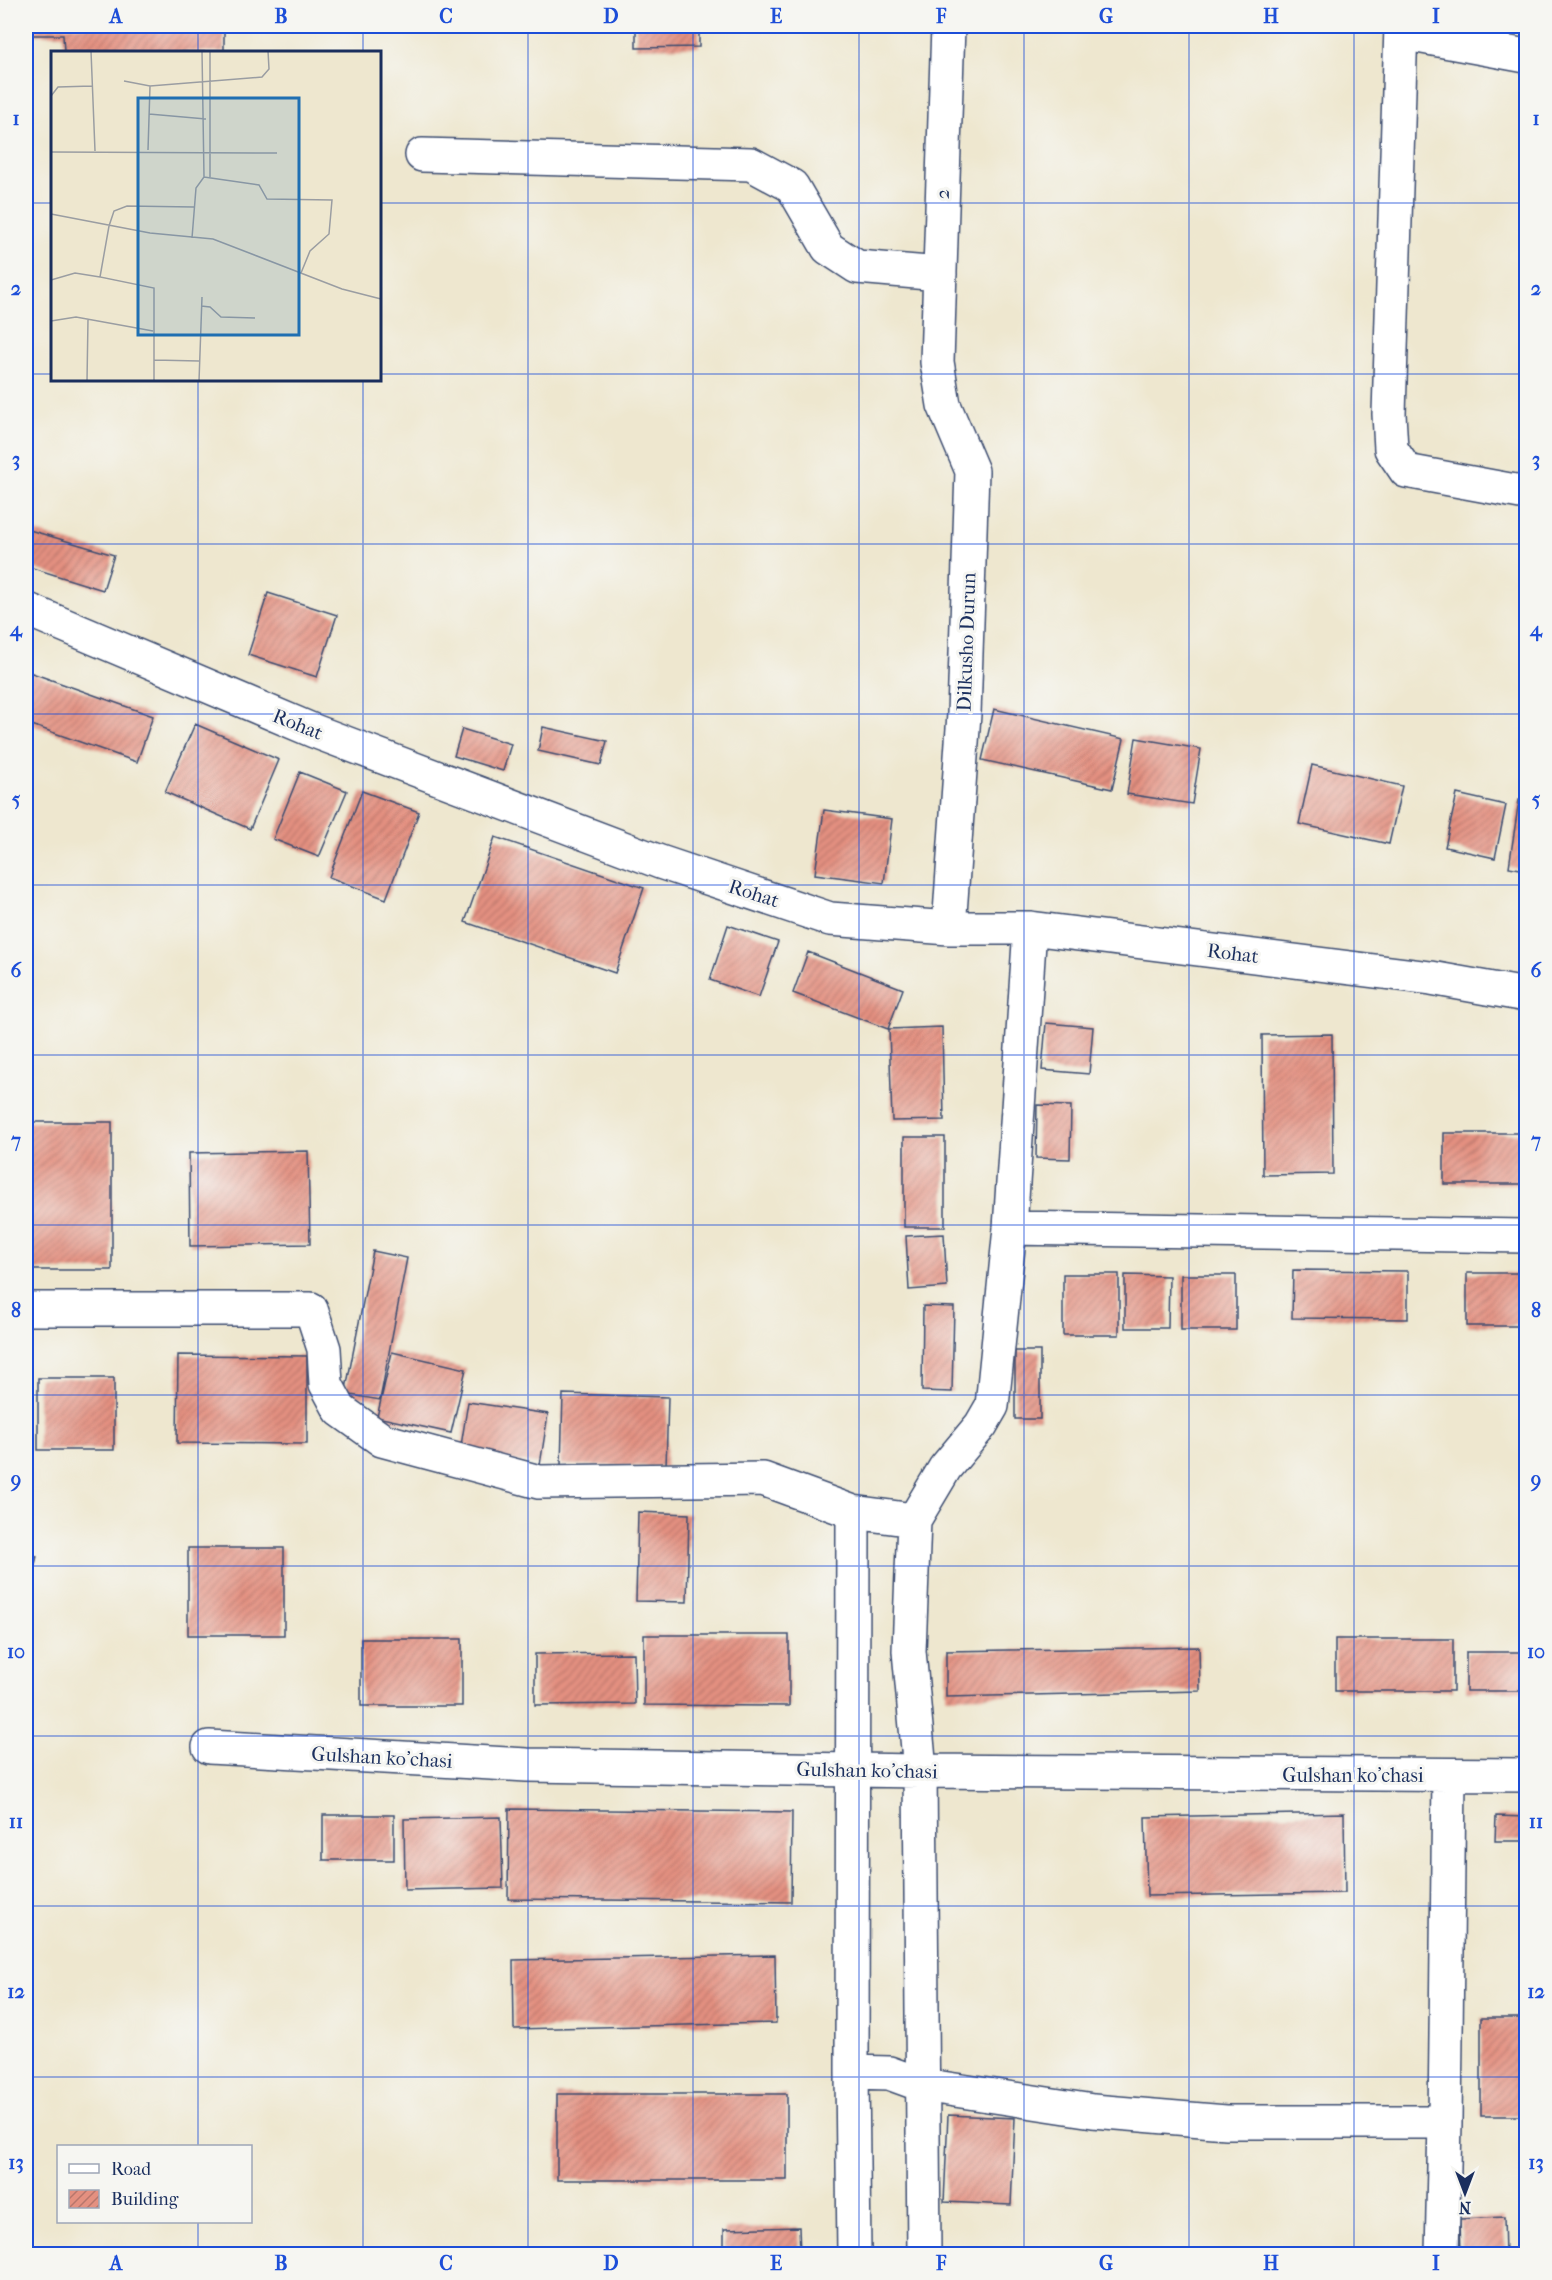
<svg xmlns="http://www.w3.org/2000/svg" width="1552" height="2280" viewBox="0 0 1552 2280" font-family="'IM FELL French Canon',serif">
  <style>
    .building { fill: url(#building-hatch) }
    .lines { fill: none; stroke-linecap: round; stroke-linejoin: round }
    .minor-casing { stroke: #3b4b6f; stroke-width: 36 }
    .minor { stroke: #fff; stroke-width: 33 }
    .grid { fill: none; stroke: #1d4ed8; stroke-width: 1.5; stroke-opacity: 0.55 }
    .labels { text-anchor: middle; stroke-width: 6; stroke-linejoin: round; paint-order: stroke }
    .street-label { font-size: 20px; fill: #1b2f5e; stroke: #f6f6f2 }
    .inset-road { fill: none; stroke: #9a9da2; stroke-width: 1.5 }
    .view { fill: #1f6fb2; fill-opacity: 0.15; stroke: #1f6fb2; stroke-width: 3 }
    .inset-edge { fill: none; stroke: #1b2f5e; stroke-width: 3 }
    .neatline { fill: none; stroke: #1d4ed8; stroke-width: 2 }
    .grid-label { font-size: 20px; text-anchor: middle; font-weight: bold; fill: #1d4ed8 }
  </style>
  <defs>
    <pattern id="building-hatch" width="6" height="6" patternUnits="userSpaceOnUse" patternTransform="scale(1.5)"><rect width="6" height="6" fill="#e49080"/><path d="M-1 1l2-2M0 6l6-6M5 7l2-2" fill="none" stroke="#b8766c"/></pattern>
  </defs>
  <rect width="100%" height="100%" fill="#f6f6f2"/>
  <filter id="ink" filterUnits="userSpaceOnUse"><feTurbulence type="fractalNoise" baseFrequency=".0167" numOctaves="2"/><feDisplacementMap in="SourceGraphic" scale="12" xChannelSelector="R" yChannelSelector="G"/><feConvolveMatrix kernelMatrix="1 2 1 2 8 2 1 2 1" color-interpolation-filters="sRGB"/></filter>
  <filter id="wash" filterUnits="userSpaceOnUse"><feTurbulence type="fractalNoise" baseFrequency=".008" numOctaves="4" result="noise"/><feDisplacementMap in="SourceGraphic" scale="24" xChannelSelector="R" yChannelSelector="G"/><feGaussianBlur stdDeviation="1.35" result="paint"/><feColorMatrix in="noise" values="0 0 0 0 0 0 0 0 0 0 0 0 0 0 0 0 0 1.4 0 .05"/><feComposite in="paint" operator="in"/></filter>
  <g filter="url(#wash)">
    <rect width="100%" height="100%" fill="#eee7cf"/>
    <g id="blocks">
      <path class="building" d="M26 26H224V52H64L63 35H26Z
        M636 26H699V47L636 48Z
        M26 529 114 555 103 590 26 566Z
        M268 593 337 615 317 677 248 655Z
        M29 672 153 716 137 762 26 723V682Z
        M994 709 1124 739 1112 789 982 760Z
        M195 724 279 760 250 829 165 792Z
        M543 727 607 741 601 765 538 751Z
        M462 729 511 744 503 771 454 756Z
        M1136 738 1201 749 1192 804 1127 794Z
        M1312 765 1402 786 1389 844 1299 824Z
        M300 772 347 791 319 857 273 839Z
        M362 791 419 812 386 899 329 877Z
        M1457 794 1506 805 1495 858 1445 847Z
        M1519 800 1526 801V870L1509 867Z
        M824 810 892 819 884 883 815 874Z
        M495 837 644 888 615 973 465 922Z
        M728 925 778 942 759 997 710 980Z
        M808 952 903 989 888 1029 793 993Z
        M1046 1023 1093 1027 1089 1074 1042 1070Z
        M942 1027 944 1120 892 1121 889 1029Z
        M1332 1034 1333 1174 1263 1175 1262 1035Z
        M1037 1105 1071 1106 1070 1159 1036 1158Z
        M26 1122H112V1270H26Z
        M1444 1133H1526V1184H1444Z
        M904 1137H945V1227H904Z
        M308 1151 310 1244 190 1246 189 1153Z
        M944 1234 947 1287 909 1290 906 1236Z
        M373 1251 407 1258 380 1400 345 1394Z
        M1293 1270 1408 1271V1319L1292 1318Z
        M1467 1273H1525V1326H1467Z
        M1063 1274H1119V1335H1063Z
        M1125 1275 1169 1276 1168 1328H1125Z
        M1181 1275H1236V1330H1181Z
        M923 1306 954 1307 952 1392 922 1391Z
        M1015 1351H1040V1419H1015Z
        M392 1352 466 1369 451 1433 377 1417Z
        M178 1355 307 1356V1444L177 1443Z
        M38 1378H114V1450H38Z
        M563 1394 668 1397 666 1467 561 1465Z
        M468 1402 548 1414 540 1465 460 1452Z
        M638 1512 689 1514 687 1602 636 1601Z
        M188 1548H284V1635H188Z
        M26 1553 37 1556 26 1601Z
        M644 1635H789V1706L644 1705Z
        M361 1639H462V1706H361Z
        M1335 1639H1453V1691H1335Z
        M1199 1647 1200 1691 946 1697V1651Z
        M1466 1652H1526V1691H1466Z
        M634 1653 635 1704 535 1705V1654Z
        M509 1809 792 1812 791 1902 508 1899Z
        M1344 1813 1345 1893 1147 1896 1145 1817Z
        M323 1815H394V1860H323Z
        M1496 1816 1526 1817V1841H1495Z
        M501 1817 503 1888 405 1890 404 1819Z
        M775 1955 776 2023 514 2029 513 1960Z
        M1481 2018H1526V2116H1481Z
        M557 2094H787V2180H557Z
        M948 2115 1015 2118 1011 2205 944 2202Z
        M1504 2217 1505 2254H1461L1460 2219Z
        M799 2227 800 2254H724V2229Z"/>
    </g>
  </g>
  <g filter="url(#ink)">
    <use href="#blocks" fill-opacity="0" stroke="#3b4b6f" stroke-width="1.5"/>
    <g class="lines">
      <g class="minor-casing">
        <path id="minor" d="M948 26 937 362 944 405 972 471 964 714 949 928
          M1401 26 1389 414 1391 449 1406 471 1526 493
          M1401 33 1526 56
          M422 155 751 164 792 186 828 248 857 267 940 274
          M26 609 314 731 660 862 830 919 949 928H1030L1431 978 1526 995
          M1010 1228 1526 1236
          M26 1309H311L324 1349 326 1384 340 1410 382 1440 539 1482 763 1479 853 1512 914 1520
          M853 1512 852 2072 854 2254
          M209 1747 527 1765 920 1771 1526 1775
          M852 2072 889 2073 922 2085 1093 2111 1226 2122H1445
          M924 2254 920 1771 909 1651 914 1520 945 1468 981 1425 992 1406 1010 1228 1030 928
          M1442 2254 1445 2122 1449 1776"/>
      </g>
      <use href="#minor" class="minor"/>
    </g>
  </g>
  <path class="grid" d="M198 26V52M363 26V52M528 26V2254M693 26V2254M859 26V2254M1024 26V2254M1189 26V2254M1354 26V2254M26 203H52M380 203H1526M26 374H52M380 374H1526M198 380V2146M363 380V2254M26 544H1526M26 714H1526M26 885H1526M26 1055H1526M26 1225H1526M26 1395H1526M26 1566H1526M26 1736H1526M26 1906H1526M26 2077H1526M198 2222V2254"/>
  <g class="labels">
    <g class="street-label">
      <text transform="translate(942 194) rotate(-88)" y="7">2</text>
      <text transform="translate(966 642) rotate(-88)" y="7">Dilkusho Durun</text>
      <text transform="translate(298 724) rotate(22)" y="7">Rohat</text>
      <text transform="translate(754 893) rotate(18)" y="7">Rohat</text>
      <text transform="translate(1233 953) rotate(7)" y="7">Rohat</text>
      <text transform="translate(382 1757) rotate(3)" y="7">Gulshan ko'chasi</text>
      <text transform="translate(867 1770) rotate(1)" y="7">Gulshan ko'chasi</text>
      <text x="1353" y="1782">Gulshan ko'chasi</text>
    </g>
  </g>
  <g transform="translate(51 51)">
    <rect width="330" height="330" fill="#eee7cf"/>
    <path class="inset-road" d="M40 0 44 100M159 0V126M73 30 99 35 211 26 218 18 217 0M0 45 7 36 41 35M98 63 155 68M97 99 99 35M0 101 226 102M153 126 208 134 216 148 281 149 278 183 259 200 250 222M0 163 99 182 162 188 291 238 330 248M141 187 145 137 153 126 151 0M0 229 24 222 49 226M150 255 159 256 170 266 204 267M0 270 25 266 102 280M103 309 148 310M36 330 37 268M103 330V237L49 226 58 175 63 160 76 155 143 156M148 330 151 246"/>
    <path class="view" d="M87 47H248V284H87Z"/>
    <rect width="330" height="330" class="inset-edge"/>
  </g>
  <rect width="1552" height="2280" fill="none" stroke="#f6f6f2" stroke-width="66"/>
  <rect x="57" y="2145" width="195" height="78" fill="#f6f6f2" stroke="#9ea6b7" stroke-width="1.5"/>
  <rect x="69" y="2164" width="30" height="9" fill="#ffffff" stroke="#9ea6b7" stroke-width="1.5"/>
  <text x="111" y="2175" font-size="18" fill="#1b2f5e">Road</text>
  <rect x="69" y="2190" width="30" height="18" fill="url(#building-hatch)" stroke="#9ea6b7" stroke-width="1.5"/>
  <text x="111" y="2205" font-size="18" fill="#1b2f5e">Building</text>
  <g transform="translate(1465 2193) rotate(180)" stroke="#f6f6f2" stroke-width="4.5" paint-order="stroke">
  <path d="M0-4.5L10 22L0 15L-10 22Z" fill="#1b2f5e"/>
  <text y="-9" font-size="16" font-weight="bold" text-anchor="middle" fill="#1b2f5e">N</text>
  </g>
  <rect x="33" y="33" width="1486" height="2214" class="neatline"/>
  <g class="grid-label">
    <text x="116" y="23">A</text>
    <text x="281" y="23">B</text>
    <text x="446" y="23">C</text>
    <text x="611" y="23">D</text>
    <text x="776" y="23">E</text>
    <text x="941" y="23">F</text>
    <text x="1106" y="23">G</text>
    <text x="1271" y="23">H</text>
    <text x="1436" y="23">I</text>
    <text x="16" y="125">1</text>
    <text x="1536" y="125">1</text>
    <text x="16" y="295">2</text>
    <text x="1536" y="295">2</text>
    <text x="16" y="466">3</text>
    <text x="1536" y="466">3</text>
    <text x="16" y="636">4</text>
    <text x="1536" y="636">4</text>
    <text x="16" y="806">5</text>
    <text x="1536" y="806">5</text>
    <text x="16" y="977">6</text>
    <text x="1536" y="977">6</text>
    <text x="16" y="1147">7</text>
    <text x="1536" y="1147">7</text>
    <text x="16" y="1317">8</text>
    <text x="1536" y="1317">8</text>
    <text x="16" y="1487">9</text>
    <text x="1536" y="1487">9</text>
    <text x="16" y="1658">10</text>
    <text x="1536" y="1658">10</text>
    <text x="16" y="1828">11</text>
    <text x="1536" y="1828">11</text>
    <text x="16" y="1998">12</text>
    <text x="1536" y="1998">12</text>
    <text x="16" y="2169">13</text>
    <text x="1536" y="2169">13</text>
    <text x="116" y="2270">A</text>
    <text x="281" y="2270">B</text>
    <text x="446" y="2270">C</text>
    <text x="611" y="2270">D</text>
    <text x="776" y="2270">E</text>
    <text x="941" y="2270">F</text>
    <text x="1106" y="2270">G</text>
    <text x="1271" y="2270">H</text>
    <text x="1436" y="2270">I</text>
  </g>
</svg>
